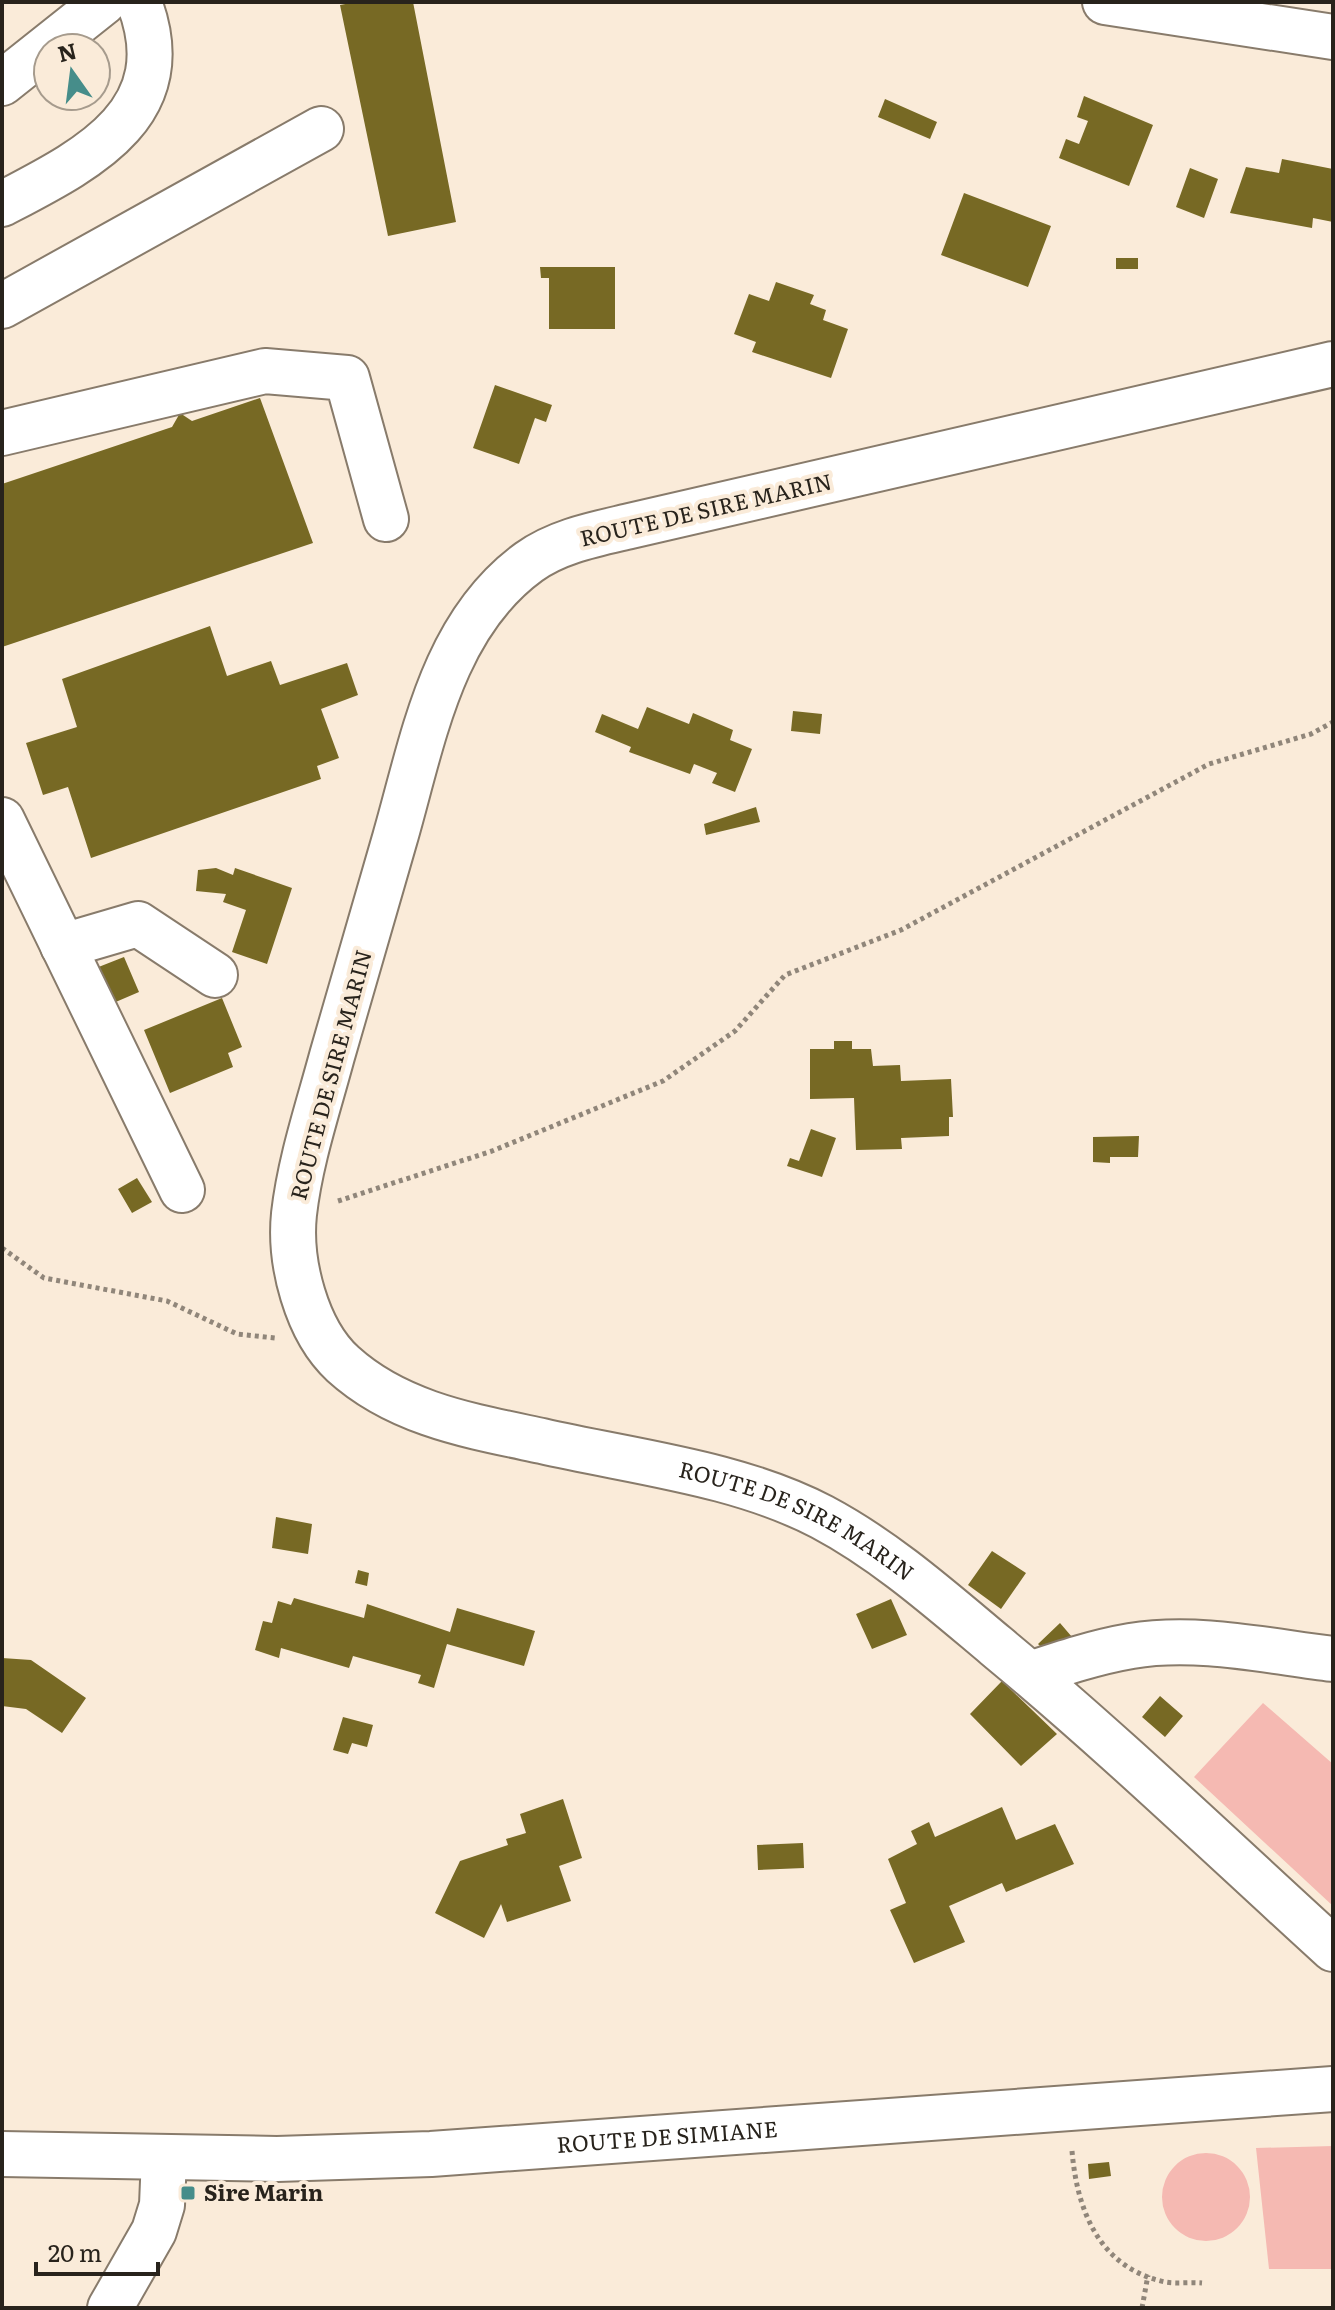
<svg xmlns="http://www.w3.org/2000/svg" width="1335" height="2310" viewBox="0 0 1335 2310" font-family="Literata,serif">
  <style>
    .green { fill: #f5b9b2 }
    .building { fill: #776924 }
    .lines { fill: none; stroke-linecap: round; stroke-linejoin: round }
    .minor-casing { stroke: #887b6b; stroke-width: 48 }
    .major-casing { stroke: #887b6b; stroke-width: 48 }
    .path { stroke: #90867a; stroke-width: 5; stroke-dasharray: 4 4; stroke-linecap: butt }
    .minor { stroke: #fff; stroke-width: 44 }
    .major { stroke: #fff; stroke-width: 44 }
    .poi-dot { fill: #468d8a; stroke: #faebd9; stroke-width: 3 }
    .labels { text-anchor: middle; stroke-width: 8; stroke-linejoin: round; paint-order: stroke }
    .street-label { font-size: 22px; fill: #28231c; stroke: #faebd9 }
    .poi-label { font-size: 22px; font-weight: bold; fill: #28231c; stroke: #faebd9; text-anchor: start }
  </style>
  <rect width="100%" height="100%" fill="#faebd9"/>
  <path class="green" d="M1263 1703 1333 1764V1906L1194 1777Z
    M1333 2146V2269H1269L1256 2148Z
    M1162 2197a44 44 0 1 1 88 0a44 44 0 1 1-88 0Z"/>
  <path class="building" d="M356 2H413L456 222 388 236 340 5Z
    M1084 96 1153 125 1129 186 1059 158 1066 139 1079 144 1088 121 1077 117Z
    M885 99 937 122 930 139 878 117Z
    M1282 159 1333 169V222L1313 218 1312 228 1230 213 1246 167 1279 173Z
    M1190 168 1218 179 1204 218 1176 207Z
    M964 193 1051 226 1028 287 941 255Z
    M1116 258H1138V269H1116Z
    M540 267H615V329H549V278H541Z
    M776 282 814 295 810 304 826 310 823 320 848 329 831 378 752 352 756 342 734 334 749 294 769 301Z
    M495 385 552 405 546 422 535 418 519 464 473 448Z
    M260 398 313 543 2 647V484L172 427 180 413 192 421Z
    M210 626 227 676 271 661 280 685 347 663 358 695 321 709 339 758 317 766 321 779 91 858 68 787 43 795 26 743 77 727 62 679Z
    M647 707 689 724 693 713 733 730 730 740 752 749 735 792 712 783 717 773 694 764 690 774 629 752 631 747 595 732 602 714 638 729Z
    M793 711 822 714 820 734 791 731Z
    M756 807 760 822 706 835 704 824Z
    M216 868 233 875 235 868 292 888 267 964 232 952 246 910 223 902 226 894 196 891 198 870Z
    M124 957 139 992 111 1004 96 968Z
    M222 998 242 1047 228 1053 233 1067 170 1093 144 1030Z
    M834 1041H852V1049H871L873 1066 900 1065 901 1081 951 1079 953 1117H949V1136L901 1138 902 1149 856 1150 854 1098 810 1099V1049H834Z
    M811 1129 836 1138 822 1177 787 1166 790 1158 799 1161Z
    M1139 1136 1138 1157H1110V1163L1093 1162V1137Z
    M137 1178 152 1202 132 1213 118 1189Z
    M276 1517 312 1524 308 1554 272 1548Z
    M992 1551 1026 1573 1001 1609 968 1585Z
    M358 1570 369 1573 367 1586 355 1583Z
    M294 1598 364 1618 367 1604 450 1632 457 1608 535 1631 524 1666 447 1644 434 1688 418 1683 421 1675 353 1656 349 1668 281 1648 279 1658 255 1650 263 1621 272 1623 278 1601 291 1605Z
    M891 1599 907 1635 872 1649 856 1614Z
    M1060 1623 1078 1644 1044 1650 1038 1644Z
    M2 1658 31 1660 86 1698 62 1733 26 1709 2 1706Z
    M1002 1681 1057 1734 1021 1766 970 1714Z
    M1160 1696 1183 1716 1165 1737 1142 1717Z
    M343 1717 373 1725 367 1747 352 1743 348 1754 333 1750Z
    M563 1799 582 1858 559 1866 571 1901 507 1922 501 1904 484 1938 435 1913 460 1861 508 1845 506 1839 526 1833 520 1814Z
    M1002 1807 1016 1840 1055 1824 1074 1864 1006 1892 1002 1883 949 1906 965 1942 914 1963 890 1910 906 1903 888 1859 917 1844 911 1831 929 1822 935 1837Z
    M803 1843 804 1868 758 1870 757 1845Z
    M1109 2162 1111 2176 1089 2179 1088 2164Z"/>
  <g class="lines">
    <g class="minor-casing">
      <g id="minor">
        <path d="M2 83 104 2"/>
        <path d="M2 204C86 160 182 114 139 2"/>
        <path d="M2 306 321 129"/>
        <path id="s1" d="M1333 364 630 526C596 534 558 541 529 562 441 626 423 741 395 838 374 911 353 984 332 1056 318 1108 300 1161 294 1214 289 1262 306 1330 343 1364 398 1414 471 1426 542 1441 634 1462 738 1473 822 1517 886 1551 941 1600 996 1646 1112 1742 1221 1847 1333 1949"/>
        <path d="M2 433 265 371 347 378 386 519"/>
        <path d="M2 820 182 1190"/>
        <path d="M63 946 138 924 215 975"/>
        <path d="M1030 1674C1063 1663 1096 1652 1131 1646 1197 1635 1267 1651 1333 1659"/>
        <path d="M110 2308 154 2231 162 2205 164 2157"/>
      </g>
    </g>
    <g class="major-casing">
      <g id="major">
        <path d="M1105 2 1333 37"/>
        <path id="s2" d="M2 2154 277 2159 431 2154 1333 2089"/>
      </g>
    </g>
    <path class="path" d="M338 1201 492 1151 663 1081 735 1031 785 975 901 930 1209 764 1311 734 1333 722
      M2 1248 44 1278 167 1301 237 1334 275 1338
      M1072 2151C1077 2210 1099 2268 1165 2282 1176 2284 1190 2282 1202 2283
      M1142 2308 1148 2275"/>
    <use href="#minor" class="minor"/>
    <use href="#major" class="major"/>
  </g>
  <rect class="poi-dot" x="180" y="2185" width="16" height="16" rx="4"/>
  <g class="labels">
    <g class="street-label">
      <text transform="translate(706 510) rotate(-13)" y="8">ROUTE DE SIRE MARIN</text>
      <text transform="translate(331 1075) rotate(-75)" y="8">ROUTE DE SIRE MARIN</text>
      <text dy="8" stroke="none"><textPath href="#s1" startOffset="2180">ROUTE DE SIRE MARIN</textPath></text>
      <text dy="8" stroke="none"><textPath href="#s2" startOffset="666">ROUTE DE SIMIANE</textPath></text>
    </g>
    <g class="poi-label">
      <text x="204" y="2201">Sire Marin</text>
    </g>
  </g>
  <rect width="1335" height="2310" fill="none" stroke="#28231c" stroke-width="8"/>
  <g transform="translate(72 72) rotate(346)"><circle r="38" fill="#faebd9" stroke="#a69b8d" stroke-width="2"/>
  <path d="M0-6L14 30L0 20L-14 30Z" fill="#468d8a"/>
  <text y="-12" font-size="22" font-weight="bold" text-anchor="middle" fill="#28231c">N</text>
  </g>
  <path d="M36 2262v12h122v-12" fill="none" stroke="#28231c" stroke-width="4"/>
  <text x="48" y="2262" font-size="24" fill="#28231c" stroke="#faebd9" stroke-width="6" paint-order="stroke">20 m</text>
</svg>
